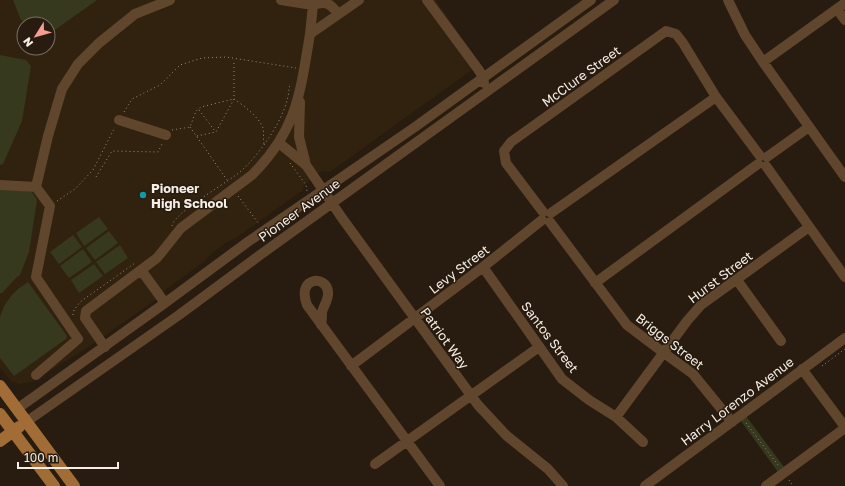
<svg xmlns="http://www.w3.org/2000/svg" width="845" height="486" viewBox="0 0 845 486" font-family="'Golos Text',sans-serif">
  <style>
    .built { fill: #31220f; fill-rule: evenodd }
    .green { fill: #36391d }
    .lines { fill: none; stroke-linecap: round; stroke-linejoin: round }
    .path { stroke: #968d82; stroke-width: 1; stroke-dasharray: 1 3; stroke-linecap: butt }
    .minor { stroke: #60462d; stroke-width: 10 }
    .major { stroke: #a16c36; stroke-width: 12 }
    .culture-dot { fill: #0f9aa8; stroke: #271c0f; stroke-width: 1.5 }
    .labels { text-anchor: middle; stroke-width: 3; stroke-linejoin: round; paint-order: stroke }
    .street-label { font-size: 13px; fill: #f6eee5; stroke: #271c0f }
    .poi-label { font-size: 13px; font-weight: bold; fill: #f6eee5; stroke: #271c0f; text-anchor: start }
  </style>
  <rect width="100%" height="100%" fill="#271c0f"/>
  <path class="built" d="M0 0H436L480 64 330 172 322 171 304 185 303 190 236 238 227 242 211 254 205 261 165 290 154 301 90 346 32 382 19 384 11 381 0 368ZM24 24H48V48H24Z"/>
  <path class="green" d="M13 0H97L52 32 48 31V24H27L21 20Z
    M0 55 26 60 31 66 22 121 3 164 0 165Z
    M0 188 32 192 37 200 29 252 20 275 16 278 2 293H0Z
    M99 217 108 229 84 246 76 233Z
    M109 231 118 243 95 260 86 248Z
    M73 235 82 247 59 264 50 252Z
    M120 245 128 258 105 274 96 262Z
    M83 249 92 262 69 278 60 266Z
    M94 264 103 276 79 293 71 280Z
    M28 282 67 336 66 339 14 376 0 358V317L4 306 11 296 18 289Z
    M746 416 784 467 778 472 741 421Z"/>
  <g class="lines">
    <path class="path" d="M199 110 215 131
      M124 112 132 99 160 85 180 65 202 58 226 57 296 68
      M190 127 227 180
      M172 130 190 127 196 111 201 107 234 99C243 105 259 117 263 128 264 133 263 138 264 144
      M197 136 216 132 234 99V62
      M290 163 306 185 307 191
      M96 177 112 151 158 152 162 144
      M238 196 259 224
      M57 201 75 189 93 170 115 127
      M172 226C174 212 229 182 241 171 260 154 289 114 289 87L292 85
      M73 315 74 310 80 302 135 263
      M822 366 845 349
      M746 423 778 465
      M789 480 793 486"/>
    <path class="minor" d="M281 0 313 5
      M427 0 478 69 483 77 484 83
      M728 0 745 35 763 62 845 177
      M837 9 845 20
      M310 34 313 5C326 0 331 4 338 14
      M763 62 845 3
      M300 102 299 137 306 165
      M119 120 166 135
      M279 143 306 165 342 218 478 405 507 436 548 469 563 486
      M767 157 809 127
      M766 166 845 277
      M0 185 36 187
      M543 212 506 163 504 151 511 142 666 31 676 34 683 43 716 97 760 156
      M551 213 716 97
      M550 222 627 325 664 353 693 374 732 422
      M483 267 562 379 589 400 616 417 643 442
      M141 270 165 303
      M737 280 781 341
      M595 283 758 164
      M321 325C322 321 322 316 322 312 324 305 329 299 328 292 327 275 296 276 307 305L440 486
      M105 347 85 318 86 311 157 258 181 228 252 175C297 130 300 94 310 34L359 0
      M351 366 483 267 542 220
      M802 369 845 427
      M36 375 78 339 36 277 50 206 36 187 48 136 62 89 78 64 99 43 135 14 170 0
      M17 409 165 303 249 241 415 127 591 0
      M616 417 687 321 701 305 809 227
      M26 422 179 315 260 255 614 0
      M375 464 539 347
      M645 486 845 338
      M766 486 845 428"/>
    <path class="major" d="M0 386 74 486
      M0 414 54 486
      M0 441 19 427"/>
  </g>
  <circle class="culture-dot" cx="143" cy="195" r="4"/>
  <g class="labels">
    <g class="street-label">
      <text transform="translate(581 76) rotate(-36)" y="5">McClure Street</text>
      <text transform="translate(299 210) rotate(-36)" y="5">Pioneer Avenue</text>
      <text transform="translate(459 269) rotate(-37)" y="5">Levy Street</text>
      <text transform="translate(720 277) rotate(-37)" y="5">Hurst Street</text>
      <text transform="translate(550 337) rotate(53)" y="5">Santos Street</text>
      <text transform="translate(445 338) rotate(54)" y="5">Patriot Way</text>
      <text transform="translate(670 341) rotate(38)" y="5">Briggs Street</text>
      <text transform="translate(737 401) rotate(-37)" y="5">Harry Lorenzo Avenue</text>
    </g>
    <g class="poi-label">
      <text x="151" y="193">Pioneer<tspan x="151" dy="15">High School</tspan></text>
    </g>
  </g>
  <g transform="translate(36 36) rotate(233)"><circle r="19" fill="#271c0f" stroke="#7a7065"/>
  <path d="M0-3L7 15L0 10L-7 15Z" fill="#f59d8e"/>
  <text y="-6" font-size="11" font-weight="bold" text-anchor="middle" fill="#f6eee5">N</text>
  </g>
  <path d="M18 462v6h100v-6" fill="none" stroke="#f6eee5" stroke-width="2"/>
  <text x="24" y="462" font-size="12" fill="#f6eee5" stroke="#271c0f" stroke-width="3" paint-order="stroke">100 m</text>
</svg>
